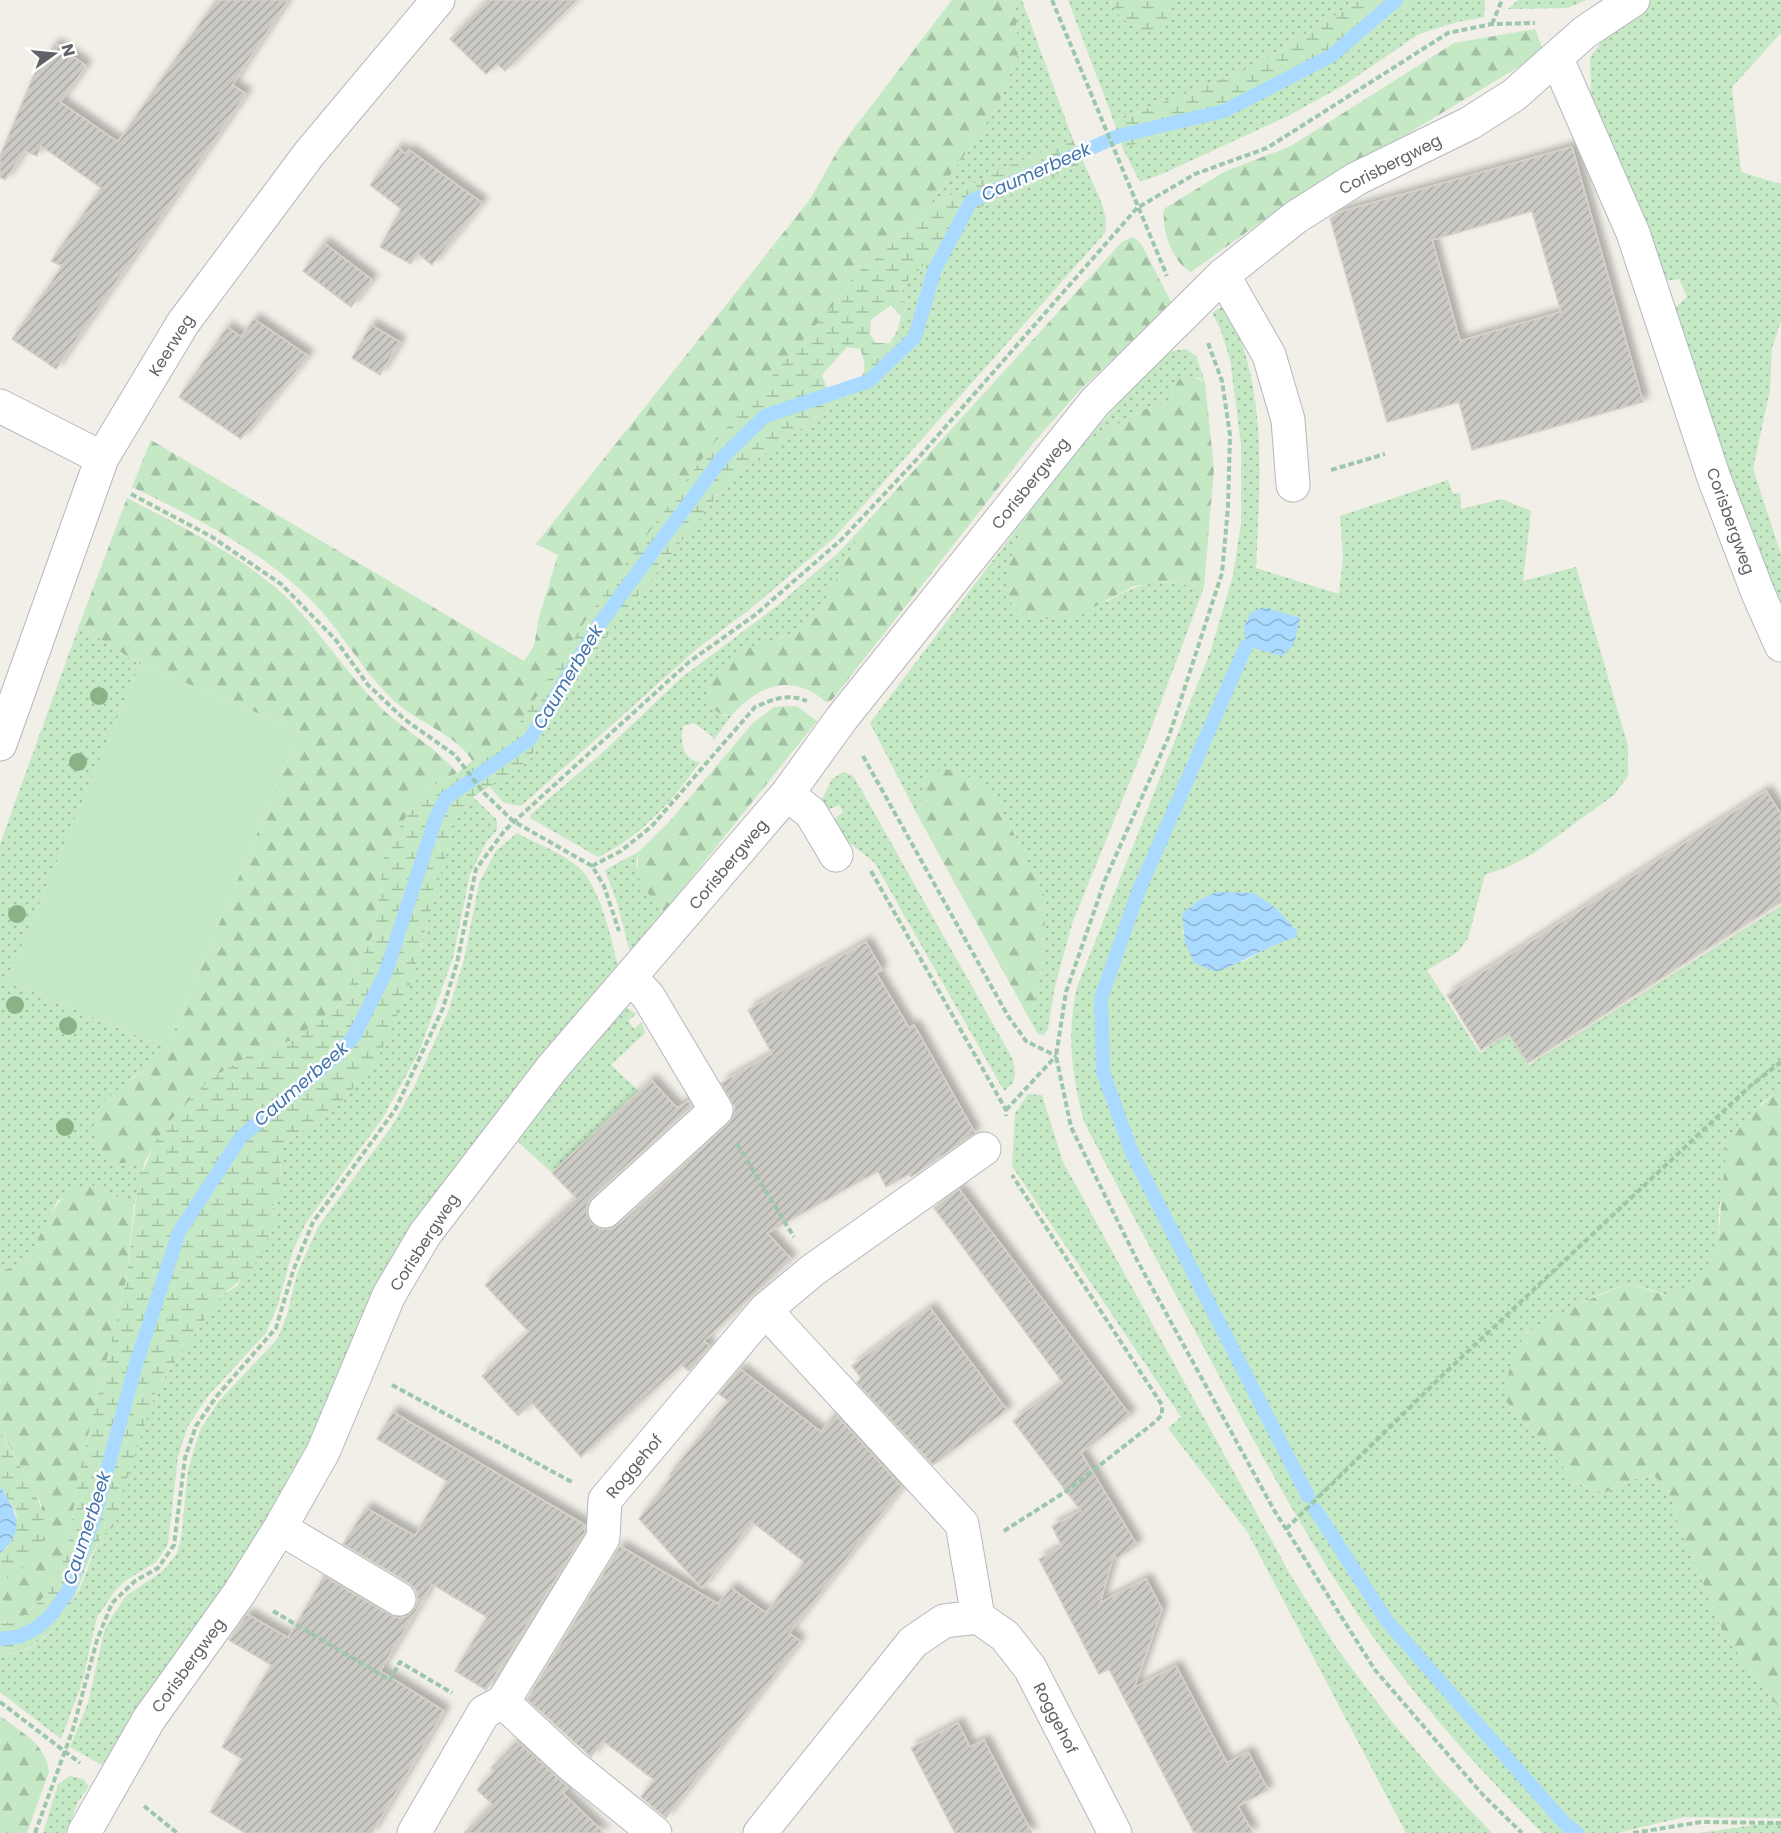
<svg xmlns="http://www.w3.org/2000/svg" width="1781" height="1833" viewBox="0 0 1781 1833" font-family="Poppins,sans-serif">
  <style>
    .grass { fill: url(#grass-dots); fill-rule: evenodd }
    .forest { fill: url(#forest-firs) }
    .wetland { fill: url(#wetland-marsh); fill-rule: evenodd }
    .garden { fill: #c5e8c5 }
    .water { fill: url(#water-waves) }
    .lines { fill: none; stroke-linecap: round; stroke-linejoin: round }
    .stream { stroke: #aadaff; stroke-width: 14 }
    .building { fill: url(#building-hatch); stroke: #d6d1c6; stroke-width: 1.5; fill-rule: evenodd; filter: url(#shadow) }
    .minor-casing { stroke: #b5b8bc; stroke-width: 35 }
    .path { stroke: #9cc7a9; stroke-width: 4; stroke-dasharray: 6 3; stroke-linecap: butt }
    .minor { stroke: #fff; stroke-width: 33 }
    .tree { fill: #89b387 }
    .labels { text-anchor: middle; stroke-width: 5; stroke-linejoin: round; paint-order: stroke }
    .street-label { font-size: 16px; fill: #5f6368; stroke: #fff }
    .water-label { font-size: 18px; font-style: italic; fill: #4174aa; stroke: #fff }
  </style>
  <defs>
    <pattern id="grass-dots" width="8" height="8" patternUnits="userSpaceOnUse" patternTransform="scale(1.5)"><rect width="8" height="8" fill="#c5e8c5"/><path d="M2 2h.1M6 6h.1" fill="none" stroke="#a3c0a4" stroke-width="1.8" stroke-linecap="round"/></pattern>
    <pattern id="forest-firs" width="22" height="20" patternUnits="userSpaceOnUse" patternTransform="scale(1.5)"><rect width="22" height="20" fill="#c5e8c5"/><path d="M5 1l3.5 6h-7zM16 11l3.5 6h-7z" fill="#a3c0a4"/></pattern>
    <pattern id="wetland-marsh" width="20" height="14" patternUnits="userSpaceOnUse" patternTransform="scale(1.5)"><rect width="20" height="14" fill="#c5e8c5"/><path d="M1 5h8M5 5V1M11 12h8M15 12V8" fill="none" stroke="#a3c0a4"/></pattern>
    <pattern id="water-waves" width="16" height="10" patternUnits="userSpaceOnUse" patternTransform="scale(1.5)"><rect width="16" height="10" fill="#aadaff"/><path d="M0 5q4-4 8 0t8 0" fill="none" stroke="#8eb4d2"/></pattern>
    <pattern id="building-hatch" width="6" height="6" patternUnits="userSpaceOnUse" patternTransform="scale(1.5)"><rect width="6" height="6" fill="#cccac5"/><path d="M-1 1l2-2M0 6l6-6M5 7l2-2" fill="none" stroke="#a9a8a4"/></pattern>
    <filter id="shadow"><feDropShadow dx="5.5" dy="-5.5" stdDeviation="3" flood-color="#0004"/></filter>
  </defs>
  <rect width="100%" height="100%" fill="#f1efe8"/>
  <path class="grass" d="M1015 0H1022L1073 140 1010 165 928 207 996 109 1018 54Z
    M1068 0H1110V3L1166 24 1172 0H1360L1254 66 1114 122Z
    M1416 0H1485L1484 17 1457 22 1419 34 1344 85 1288 116 1162 174 1140 182 1123 149 1265 93 1312 67Z
    M1518 0H1587L1567 8 1508 9Z
    M1646 0H1781V33L1732 87 1741 172 1781 184V321L1772 348 1770 390 1753 469 1781 554V628L1725 475 1696 368 1675 308 1687 297 1679 279 1665 281 1591 94 1590 57 1618 19Z
    M1084 163C1092 185 1110 209 1105 233L834 538 749 610 698 648 521 806 504 803 489 786 530 760 541 734 613 628 733 476 864 385 891 352 905 315 902 287 981 207Z
    M1225 305C1269 386 1260 479 1256 568L1339 594 1343 557 1340 516 1448 480 1453 494 1460 493 1461 509 1502 499 1531 511 1523 581 1576 567 1628 746V776L1614 795 1534 853 1510 866 1485 875 1468 938 1458 952 1427 970 1480 1053 1508 1034 1529 1065 1781 906V1090L1761 1103 1719 1206 1718 1244 1706 1271 1687 1288 1666 1296C1653 1290 1640 1285 1625 1286 1604 1288 1548 1321 1527 1332L1506 1401 1577 1483 1604 1493 1635 1479 1654 1476C1668 1487 1673 1500 1676 1517L1724 1635 1781 1710V1818L1684 1817 1618 1833H1542C1486 1776 1431 1717 1384 1652 1317 1559 1264 1460 1210 1359 1168 1280 1125 1202 1084 1122 1072 1076 1066 1034 1077 987L1211 650 1233 575 1241 523V444L1230 359 1220 328 1212 313ZM1277 909 1297 931V937L1275 943 1243 962 1194 963 1182 930Z
    M1186 349 1196 356 1205 382 1198 377 1172 391 1169 403 1149 407 1084 443 1140 378 1172 351Z
    M1024 519 1009 565 1107 602C1147 578 1159 581 1204 587L1147 739 1072 924 1055 986 1048 1029 1044 1035 1038 1034 1030 1020 1042 966 1046 899 924 783 918 816 870 723Z
    M865 524 817 616 795 633 780 637 722 716 732 715 713 741 712 736 694 723 683 726C680 741 682 760 700 762 673 800 641 837 598 857L532 819 530 815 602 753 681 678 777 606 839 552Z
    M79 626 140 664 7 981 167 1048 158 1061 129 1080 110 1164 145 1161 134 1205 91 1185 57 1201 28 1261 0 1272V844Z
    M843 772 853 776 862 791 1011 1056C1017 1070 1018 1082 1004 1091L874 862 846 840 834 819 843 812 839 805 828 810 820 803 832 779Z
    M473 797 497 820V830L487 841 470 874 453 958 419 1052 382 1119 306 1223 293 1250 278 1304 266 1333 207 1397 187 1428 178 1457 168 1544 156 1562 125 1581 115 1591 97 1617 82 1683 61 1739 0 1692V1654C40 1657 68 1615 82 1583 92 1560 93 1545 111 1526L115 1528 113 1520 122 1488 157 1388 222 1295 237 1286 274 1221 273 1204 280 1190 281 1147 335 1108 421 948 450 836 457 817Z
    M517 833C538 845 573 856 587 877 602 898 613 945 619 970L582 1012 312 1438 244 1561 102 1765 70 1747 88 1703 104 1632 109 1621 126 1596 164 1570 177 1553 181 1539 188 1470 200 1430 219 1401 278 1338 287 1315 297 1274 318 1227 392 1126 414 1087 448 1012 464 960 479 883 496 851Z
    M638 852 636 865 661 912H664L630 952 617 903 605 870Z
    M622 1004 636 1014 628 1021 634 1029 642 1022 645 1033 611 1065 639 1091 552 1173 513 1137Z
    M1028 1094 1042 1095 1063 1162 1290 1574 1338 1650 1392 1722 1436 1774 1492 1833H1406L1248 1533 1168 1428 1181 1417 1012 1166 1015 1113Z
    M70 1776 83 1779 89 1786 78 1802 66 1833H43L58 1784Z
    M1781 1821V1833H1699Z"/>
  <path class="forest" d="M952 0H1015L1018 54 996 109 928 207 881 255 855 274 843 294 713 445 519 724 473 762C457 735 421 724 398 704 364 675 344 634 313 602 263 551 195 517 132 487L151 440 524 661 534 646 539 617 558 555 536 544 811 198 839 148Z
    M1535 29 1542 47 1537 56 1265 219 1191 272C1171 261 1162 230 1164 209L1224 172 1291 146 1454 43Z
    M1133 237 1142 245 1172 304 1080 390 1034 442 832 700 826 702C792 673 760 684 732 715 717 716 713 709 706 697L715 672 742 650 795 633 817 616 865 524 1122 242Z
    M1183 373 1205 382 1214 469 1204 587 1166 582 1134 586 1071 619H1025L1005 596 1009 565 1024 519 1084 443 1149 407 1169 403 1172 391Z
    M127 498C182 527 244 556 289 600 322 634 347 674 381 708 405 731 436 747 457 773L425 790 402 823 383 859 375 930 340 1005 293 1040 256 1051 210 1079 169 1122 145 1161 110 1164C60 1097 139 1089 167 1048L300 731 140 664 79 626Z
    M797 706 817 721 664 912 659 910 638 877V852L670 821 752 724 774 707Z
    M942 768 964 774 993 792 1046 899 1042 966 1030 1020 918 816 924 783Z
    M1781 1090V1710L1724 1635 1676 1517C1673 1500 1668 1487 1654 1476L1635 1479 1604 1493 1577 1483 1506 1401C1507 1374 1510 1358 1525 1335 1531 1326 1613 1287 1625 1286 1640 1285 1652 1291 1666 1296 1730 1273 1716 1230 1724 1174 1725 1166 1725 1154 1728 1147 1738 1125 1762 1102 1781 1090Z
    M91 1185 134 1205 126 1281 78 1477 68 1550 48 1593 16 1623 0 1622V1583L34 1554 42 1505 0 1429V1272L28 1261C43 1232 54 1188 91 1185Z
    M0 1716C20 1731 47 1745 49 1772L27 1833H0Z"/>
  <path class="wetland" d="M1110 0H1172L1166 24 1143 34 1120 17Z
    M1360 0H1416L1312 67 1265 93 1123 149 1114 122 1254 66Z
    M1073 140 1084 163 981 207 902 287 905 315 891 352 864 385 733 476 613 628 541 734 530 760 473 797 457 817 410 985 376 1063 335 1108 281 1147 280 1190 273 1204 274 1221 263 1251 250 1272 222 1295 157 1388 113 1520 117 1521 115 1528 111 1526C75 1564 88 1605 39 1641 28 1649 14 1655 0 1654V1622L16 1623 48 1593 68 1550 78 1477 126 1281 138 1183 156 1141 169 1122 210 1079 256 1051 293 1040 340 1005 375 930 383 859 402 823 425 790 457 773 519 724 587 618 712 445 843 294 855 274 881 255 928 207 1010 165ZM891 305 901 316 898 329 890 343H876L870 334 871 320ZM847 347 860 349C871 375 861 382 837 394L828 391 822 375Z
    M0 1429C25 1486 86 1535 0 1583V1553L8 1546 17 1515 0 1485Z"/>
  <path class="garden" d="M140 664 300 731 167 1048 7 981Z"/>
  <path class="water" d="M1263 607 1300 618 1294 644 1282 656 1246 646 1244 627 1251 613Z
    M1216 892 1254 893 1277 909 1297 931V937C1268 945 1244 962 1216 972L1194 963 1185 942 1182 914 1199 900Z
    M0 1485C15 1512 28 1529 0 1553Z"/>
  <g class="lines">
    <path class="stream" d="M1246 646 1139 890 1101 998 1103 1072 1132 1153 1308 1496
      M1315 1509 1387 1621 1566 1825 1577 1833
      M0 1639 21 1636 38 1627 52 1614 68 1591 94 1518 136 1364 179 1232 241 1137 339 1054 354 1036 386 972 436 817 446 798 530 739 598 626 722 458 765 416 869 381 915 337 934 271 971 201 1118 136 1224 111 1331 56 1396 0"/>
  </g>
  <path class="building" d="M216 0H288L232 85 246 94 56 369 12 339 62 266 51 261 101 188 41 146 37 156 25 151 5 180 0 177V156L35 72 55 44 86 66 60 102 118 142Z
    M488 0H577L505 71 497 64 486 74 450 39Z
    M1572 147 1643 402 1472 450 1459 402 1387 422 1330 218 1340 212ZM1532 211 1561 312 1460 341 1432 240Z
    M398 148 406 154 409 150 482 203 432 265 417 253 411 264 380 247 401 209 370 185Z
    M324 243 372 280 351 307 303 271Z
    M254 319 308 356 241 439 179 397 227 327 241 337Z
    M371 325 400 342 380 375 352 358Z
    M1766 791 1781 814V902L1528 1063 1508 1033 1481 1050 1447 995Z
    M866 942 882 970 876 973 909 1028 914 1025 975 1133 911 1177 909 1174 886 1187 878 1171 767 1233 791 1259 704 1341 710 1346 689 1371 681 1365 581 1457 532 1403 518 1416 482 1376 529 1332 485 1285 576 1198 552 1173 651 1080 677 1108 689 1101 692 1106 592 1197 587 1205V1216L592 1224 600 1229H608L618 1225 729 1123 735 1108 721 1083 772 1054 748 1010Z
    M959 1189 1130 1415 1081 1453 1137 1545 1117 1559 1114 1554 1100 1603 1146 1579 1162 1609 1134 1688 1176 1666 1227 1763 1248 1752 1268 1790 1238 1806 1253 1833H1194L1109 1669 1099 1674 1039 1559 1062 1547 1052 1526 1081 1511 1013 1421 1063 1383 934 1208Z
    M930 1308 1007 1410 933 1465 857 1383 861 1378 852 1366Z
    M740 1369 821 1432 835 1414 902 1487 789 1633 800 1641 666 1818 641 1797 654 1780 603 1741 591 1757 527 1699 620 1546 718 1604 731 1588 766 1613 804 1562 752 1522 702 1588 639 1519 671 1477 669 1475 728 1401 719 1394Z
    M393 1412 585 1525V1532L486 1690 455 1671 487 1617 432 1584 380 1671 444 1711 372 1833H245L210 1812 242 1759 222 1747 271 1665 229 1640 247 1614 288 1638 324 1576 390 1615 398 1618 408 1616 415 1608 418 1600 416 1590 409 1583 343 1544 366 1508 415 1536 447 1481 377 1439Z
    M958 1723 970 1747 984 1740 1032 1833H955L911 1748Z
    M517 1741 568 1787 563 1793 604 1833H464L492 1804 477 1790 494 1771 491 1768Z"/>
  <g class="lines">
    <g class="minor-casing">
      <path id="minor" d="M1557 59 1633 233 1714 478 1758 593 1781 645
        M1223 275 1269 355 1288 420 1293 485
        M0 406 102 458
        M0 744 102 458 183 323 309 154 438 0
        M787 794 811 813 836 855
        M605 1211 716 1110 648 996 631 978
        M765 1310 962 1524 978 1617
        M280 1528 399 1599
        M503 1702 571 1765 655 1833
        M84 1833 149 1719 240 1592 280 1528 323 1452 389 1295 425 1234 552 1068 787 794 842 718 1095 402 1223 275 1296 217 1356 179 1470 123 1514 95 1585 32 1633 0
        M414 1833 484 1712 503 1702 603 1538 605 1500 765 1310 813 1270 984 1149
        M760 1833 913 1642 944 1621 978 1617 1005 1636 1030 1668 1115 1833"/>
    </g>
    <path class="path" d="M1052 0 1167 276
      M1492 24 1502 0
      M1208 343 1222 381 1230 435 1228 507 1222 573 1169 736 1105 880 1066 992 1056 1056 1071 1127 1138 1262 1274 1510 1375 1670 1483 1795 1522 1833
      M1331 470 1385 454
      M131 494 212 537 281 584 335 639 368 685 404 719 455 755 483 792 513 821 592 866 604 886 619 931
      M863 756 1008 1016 1026 1041 1056 1056
      M592 866 621 851 651 827 755 707C774 699 787 693 807 701
      M871 871 1006 1110V1116
      M1006 1110 1056 1056
      M737 1144 794 1237
      M392 1385 572 1482
      M1286 1529 1445 1373 1749 1087 1781 1062
      M1004 1531 1068 1490 1155 1422 1162 1415V1405L1012 1175
      M273 1611 390 1680 400 1662 452 1693
      M0 1702 80 1763
      M144 1806 177 1833
      M35 1833 73 1729 97 1640 112 1603 135 1581 158 1568 174 1545 185 1458 196 1426 216 1397 276 1328 293 1271 313 1222 395 1110 443 1008 457 963 476 869 505 830 689 662 755 615 841 540 919 457 1137 208 1195 174 1267 148 1448 33 1492 24 1535 23
      M1633 1833 1701 1822 1781 1823"/>
    <use href="#minor" class="minor"/>
  </g>
  <g class="tree">
    <circle cx="99" cy="696" r="9"/>
    <circle cx="78" cy="762" r="9"/>
    <circle cx="17" cy="914" r="9"/>
    <circle cx="15" cy="1005" r="9"/>
    <circle cx="68" cy="1026" r="9"/>
    <circle cx="65" cy="1127" r="9"/>
  </g>
  <g class="labels">
    <g class="street-label">
      <text transform="translate(1390 164) rotate(-27)" y="6">Corisbergweg</text>
      <text transform="translate(171 345) rotate(-58)" y="6">Keerweg</text>
      <text transform="translate(1030 483) rotate(-51)" y="6">Corisbergweg</text>
      <text transform="translate(1731 521) rotate(70)" y="6">Corisbergweg</text>
      <text transform="translate(728 864) rotate(-50)" y="6">Corisbergweg</text>
      <text transform="translate(424 1242) rotate(-57)" y="6">Corisbergweg</text>
      <text transform="translate(634 1466) rotate(-50)" y="6">Roggehof</text>
      <text transform="translate(188 1665) rotate(-54)" y="6">Corisbergweg</text>
      <text transform="translate(1056 1718) rotate(63)" y="6">Roggehof</text>
    </g>
    <g class="water-label">
      <text transform="translate(1036 172) rotate(-24)" y="6">Caumerbeek</text>
      <text transform="translate(568 677) rotate(-59)" y="6">Caumerbeek</text>
      <text transform="translate(301 1084) rotate(-41)" y="6">Caumerbeek</text>
      <text transform="translate(87 1528) rotate(-72)" y="6">Caumerbeek</text>
    </g>
  </g>
  <g transform="translate(54 54) rotate(75)" stroke="#ffffff" stroke-width="4.5" paint-order="stroke">
  <path d="M0-4.5L10 22L0 15L-10 22Z" fill="#5f6368"/>
  <text y="-9" font-size="16" font-weight="bold" text-anchor="middle" fill="#5f6368">N</text>
  </g>
</svg>
